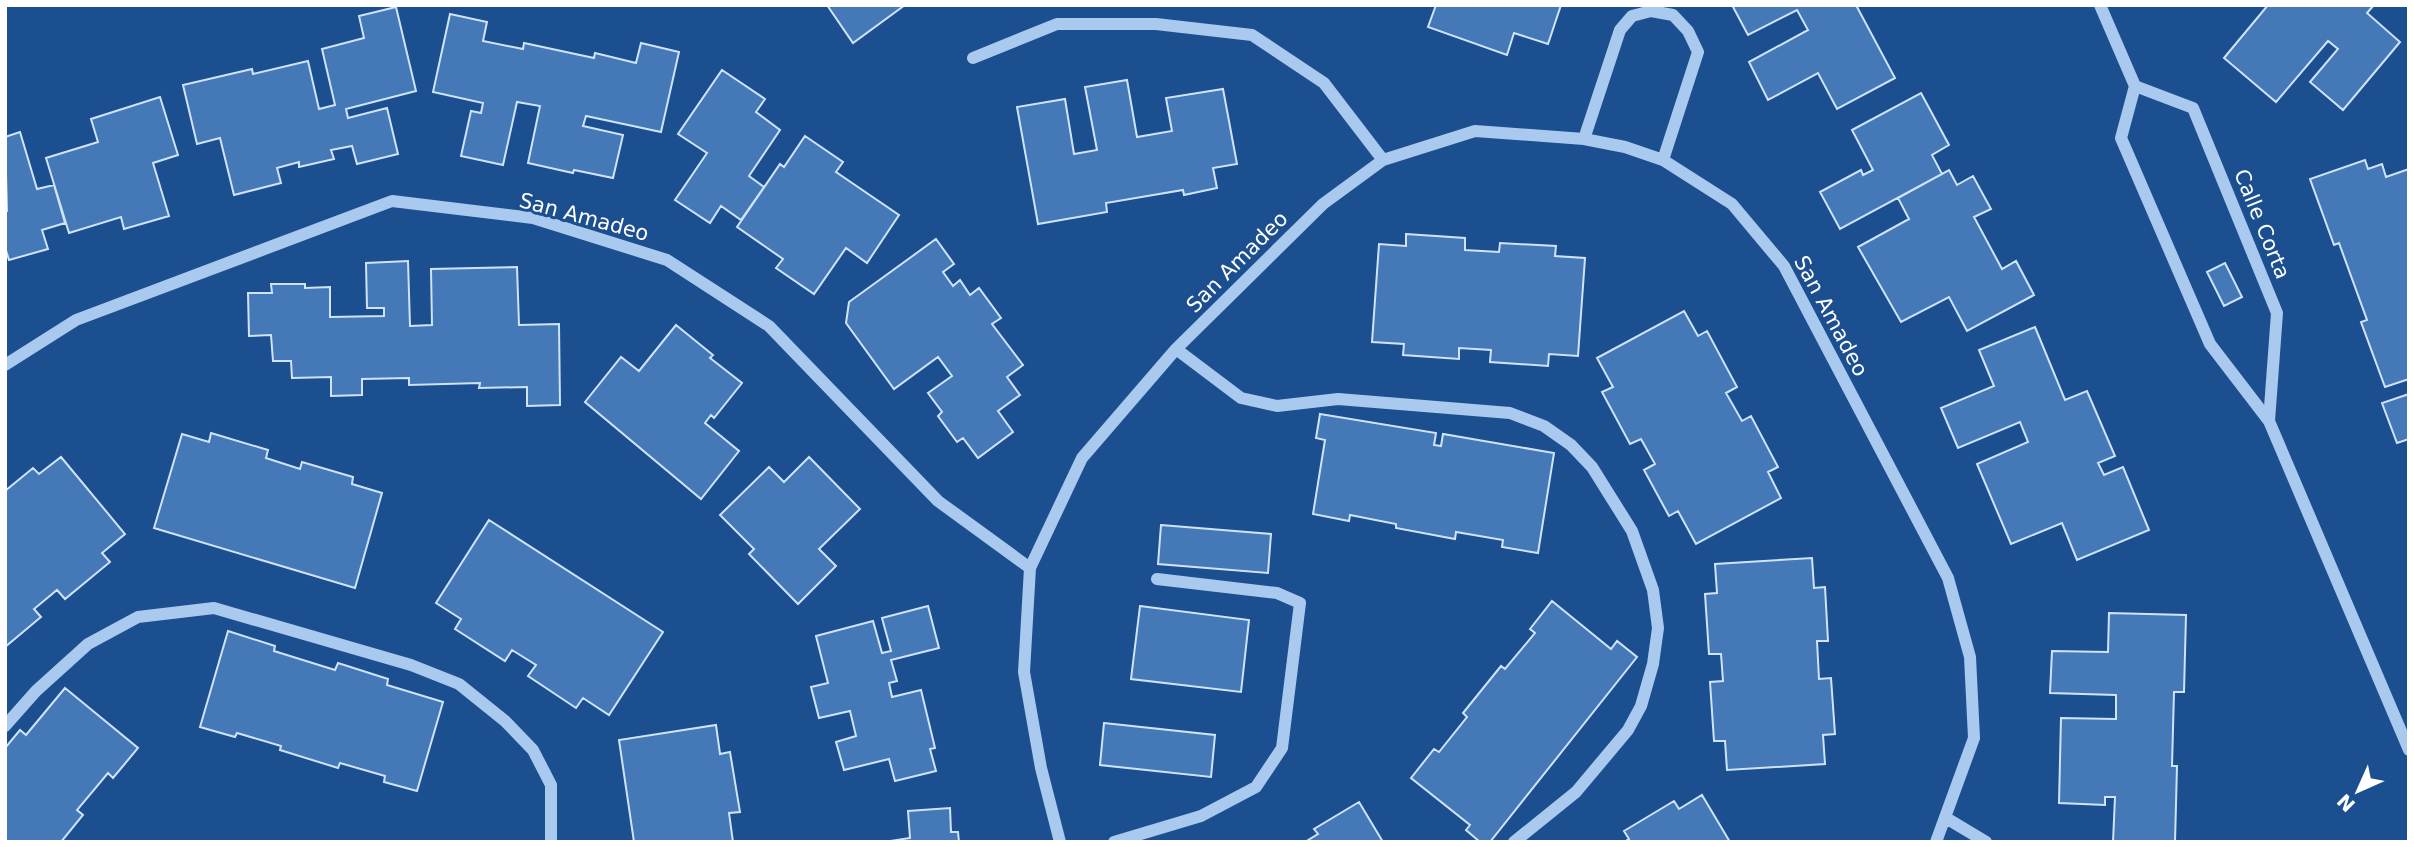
<svg xmlns="http://www.w3.org/2000/svg" width="2414" height="847" viewBox="0 0 2414 847" font-family="'DejaVu Sans',sans-serif">
  <style>
    .building { fill: #4478b7; stroke: #cfe3fa; stroke-width: 2 }
    .lines { fill: none; stroke-linecap: round; stroke-linejoin: round }
    .minor { stroke: #a9c9ee; stroke-width: 12 }
    .labels { text-anchor: middle; stroke-width: 6; stroke-linejoin: round; paint-order: stroke }
    .street-label { font-size: 21px; fill: #fff; stroke: #1b4f8f }
  </style>
  <rect width="100%" height="100%" fill="#1b4f8f"/>
  <path class="building" d="M827 5H905L853 43Z
    M1436 5 1448 6 1561 5 1548 44 1514 33 1507 55 1428 27Z
    M1732 5H1856L1895 78 1837 109 1818 73 1768 100 1749 62 1808 30 1797 10 1748 35Z
    M2268 5H2374L2367 13 2400 42 2343 110 2310 82 2338 49 2328 41 2276 102 2224 58Z
    M396 7 416 91 346 109 348 118 387 108 398 154 357 164 352 146 331 150 334 159 299 167V162L277 168 281 183 234 195 220 138 197 144 183 85 252 69 253 74 308 61 319 109 335 105 322 49 364 38 359 16Z
    M450 14 487 22 483 41 523 49 524 43 594 58 595 53 636 63 641 43 679 52 661 132 586 116 583 126 623 135 613 178 574 170 573 173 528 163 540 106 517 102 503 165 461 156 471 111 481 113 483 103 433 92Z
    M722 70 765 99 756 112 780 130 749 176 764 187 741 220 721 206 710 223 675 200 707 153 678 134Z
    M1127 80 1137 137 1172 131 1166 98 1223 89 1237 164 1213 168 1217 188 1184 195 1183 190 1106 203 1107 212 1038 224 1017 107 1065 99 1074 154 1097 150 1085 87Z
    M1921 93 1949 145 1932 155 1942 174 1840 229 1820 192 1861 170 1863 175 1873 170 1852 130Z
    M160 97 178 155 153 163 169 216 124 229 121 217 69 233 46 158 98 142 91 119Z
    M20 132 37 189 54 185 65 223 42 230 48 249 9 260 5 247V212L7 211 5 137Z
    M805 136 843 162 836 172 899 215 867 263 846 248 814 294 776 268 783 259 737 227 780 164 784 167Z
    M2365 160 2368 169 2382 164 2386 177 2409 169V379L2385 387 2361 322 2367 320 2339 243 2334 245 2310 179Z
    M1949 170 1957 185 1973 176 1991 209 1974 217 2002 269 2016 261 2034 295 1967 331 1949 297 1901 322 1858 247 1909 219 1898 198Z
    M1406 234 1465 238V250L1499 252 1500 243 1556 246 1555 256 1585 258 1578 356 1549 354 1548 366 1490 362 1491 350 1459 348V359L1403 355 1404 344 1372 342 1379 244 1406 246Z
    M936 239 954 264 943 272 953 286 960 280 970 295 979 288 1001 318 992 324 1023 365 1007 377 1020 395 998 411 1013 432 978 458 963 438 957 442 938 416 942 412 928 393 952 376 938 357 894 389 846 323 849 302Z
    M408 261 410 326 432 325 431 269 517 267 519 325 559 324 560 405 527 406V387L479 388 480 383 409 385V378L362 379V395L331 396V377L292 378 291 361H273L271 335 249 336 248 293H272L271 284H305V288L330 287V317L384 316V308H367L366 263Z
    M2225 263 2242 297 2224 306 2207 272Z
    M1684 311 1698 336 1707 331 1737 387 1726 393 1742 421 1751 416 1778 467 1768 472 1781 498 1696 544 1678 511 1669 516 1644 470 1655 464 1641 439 1630 444 1602 392 1613 387 1597 358Z
    M676 325 713 355 710 358 742 383 714 418 711 415 705 423 739 451 701 499 585 402 621 357 639 371Z
    M2035 327 2065 400 2087 391 2115 456 2098 463 2104 475 2123 467 2149 530 2077 560 2062 523 2011 544 1977 464 2028 442 2020 422 1958 448 1941 408 1994 386 1979 350Z
    M2409 394V439L2397 443 2382 403Z
    M1320 414 1436 433 1434 445 1441 446 1443 434 1554 453 1538 553 1502 547 1503 540 1456 532 1455 539 1396 528V524L1350 515 1349 521 1313 514 1325 440 1316 438Z
    M211 433 268 450 266 458 300 469 302 462 353 477 352 484 382 493 355 588 154 528 182 434 209 442Z
    M61 457 125 534 102 553 110 562 65 599 57 590 34 609 41 617 5 647V491L33 468 39 474Z
    M809 457 860 509 819 549 836 566 798 604 749 554 754 549 720 515 769 467 784 482Z
    M489 520 663 632 609 715 583 698 576 708 528 676 536 665 512 650 505 661 455 629 461 619 436 603Z
    M1161 525 1271 534 1268 573 1158 564Z
    M1812 558 1814 588 1825 587 1828 641H1817L1819 679 1831 678 1835 734 1823 735 1825 764 1727 770 1725 741H1714L1710 682 1723 681 1721 654H1709L1705 594 1717 593 1715 564Z
    M1552 601 1611 649 1617 641 1637 657 1490 842H1480L1466 830 1470 825 1411 778 1434 749 1439 752 1467 717 1463 713 1501 666 1505 669 1535 633 1530 629Z
    M928 606 939 648 891 660 897 681 889 683 892 697 921 690 935 748 930 749 936 771 895 781 889 759 844 770 836 742 856 736 850 711 819 718 811 687 828 683 816 636 873 621 882 653 891 651 882 618Z
    M1140 606 1249 620 1241 692 1131 679Z
    M2109 613 2186 615 2184 692H2174L2172 766H2177L2175 842H2113L2115 797H2105V805L2059 803 2061 718 2116 719V695L2050 693 2052 651 2108 652Z
    M228 631 275 646 274 651 335 670 338 663 388 679 387 685 443 702 417 791 384 782 385 776 340 763 338 768 280 750 281 746 237 733 235 737 200 727Z
    M65 688 138 748 113 778 108 773 77 810 83 815 61 842H5V748L20 730 26 735Z
    M1104 723 1215 735 1211 777 1100 765Z
    M716 725 720 754 730 752 740 812 729 813 733 842H634L619 740Z
    M1702 795 1730 842H1624L1629 839 1624 831 1674 801 1679 809Z
    M1359 802 1383 842H1305L1318 834 1314 829Z
    M950 808 951 832H958L959 842H884L910 838 908 811Z"/>
  <g class="lines">
    <path class="minor" d="M2100 5 2135 86 2121 138 2210 344 2269 421 2409 750
      M973 58 1057 24H1156L1252 35 1324 83 1383 160
      M2135 86 2193 108 2277 313 2269 421
      M1584 139 1620 30 1632 16 1651 11 1673 15 1688 31 1698 52 1663 160
      M1176 349 1241 398 1277 406 1338 399 1510 413 1544 426 1571 445 1592 467 1632 531 1653 590 1658 628 1653 664 1641 706 1628 730 1576 792 1514 842
      M5 365 76 320 392 201 533 218 667 260 769 326 938 501 1030 568
      M5 726 36 691 88 644 138 617 214 608 411 665 459 684 505 721 533 750 551 785V842
      M1946 818 1986 842
      M1060 842 1041 768 1024 672 1030 568 1082 458 1176 349 1323 204 1383 160 1475 131 1584 139 1625 147 1663 160 1732 204 1784 266 1948 578 1970 657 1974 738 1936 842
      M1114 842 1201 816 1256 787 1282 748 1300 603 1277 593 1157 579"/>
  </g>
  <g class="labels">
    <g class="street-label">
      <text transform="translate(584 217) rotate(15)" y="7">San Amadeo</text>
      <text transform="translate(2262 224) rotate(68)" y="7">Calle Corta</text>
      <text transform="translate(1237 262) rotate(-45)" y="7">San Amadeo</text>
      <text transform="translate(1831 316) rotate(62)" y="7">San Amadeo</text>
    </g>
  </g>
  <rect width="2414" height="847" fill="none" stroke="#ffffff" stroke-width="14"/>
  <g transform="translate(2358 791) rotate(225)" stroke="#1b4f8f" stroke-width="5" paint-order="stroke">
  <path d="M0-5L12 26L0 18L-12 26Z" fill="#ffffff"/>
  <text y="-10" font-size="19" font-weight="bold" text-anchor="middle" fill="#ffffff">N</text>
  </g>
</svg>
